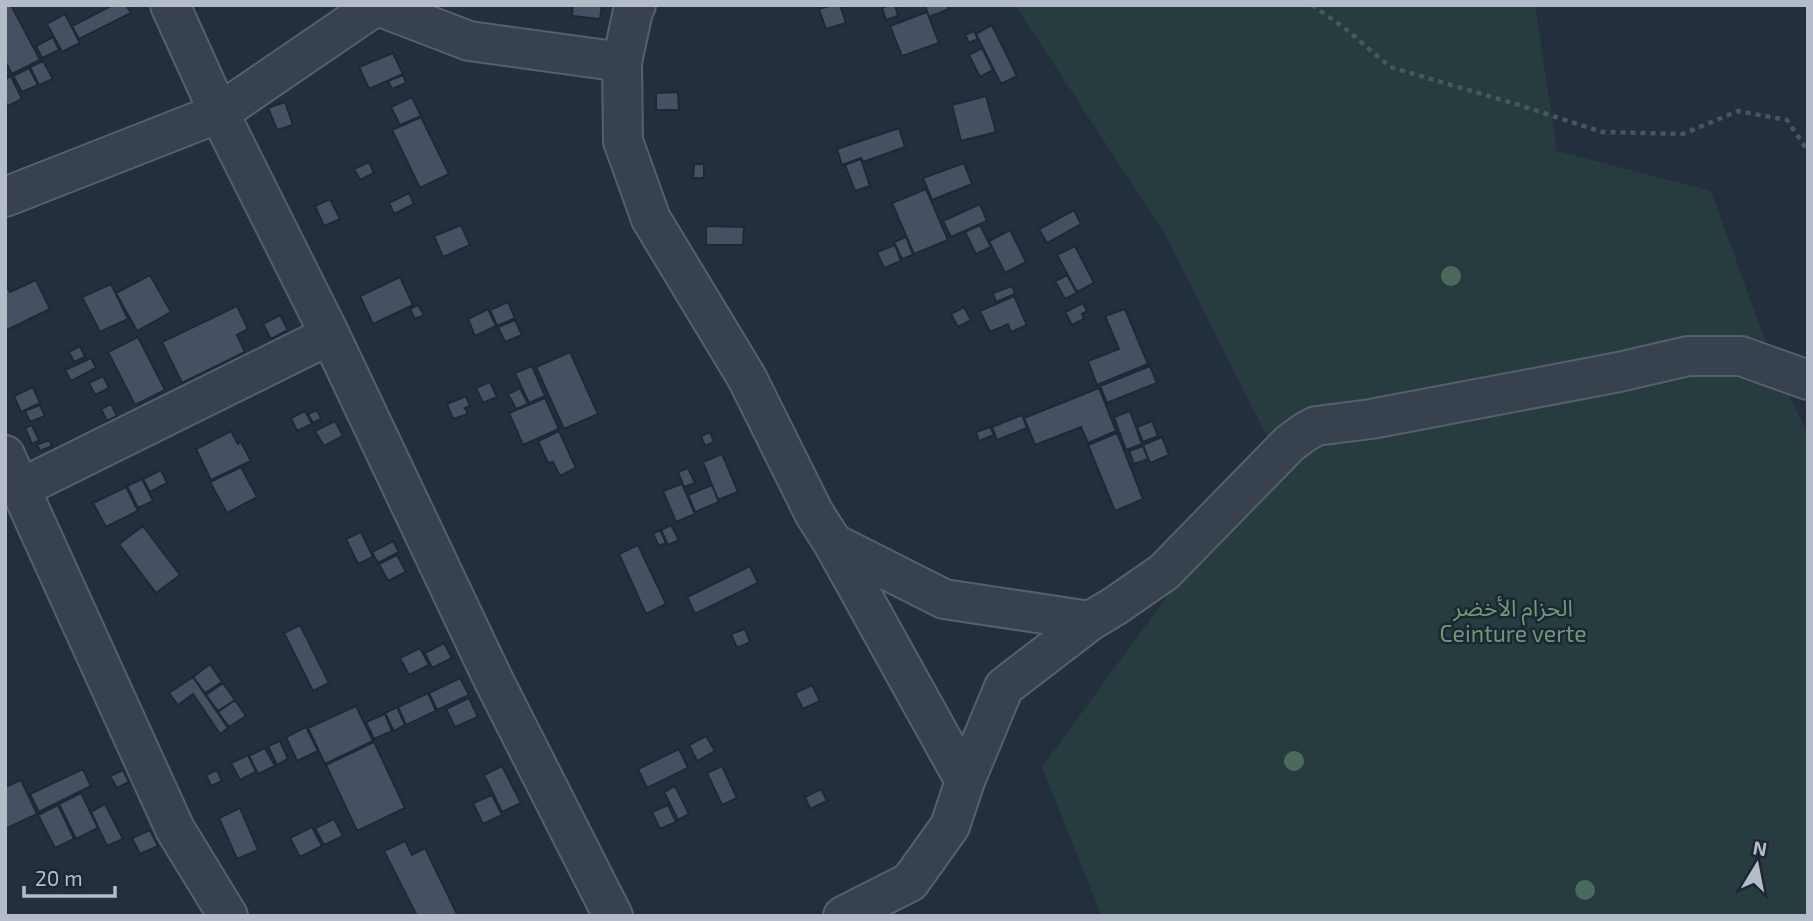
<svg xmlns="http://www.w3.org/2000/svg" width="1813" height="921" viewBox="0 0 1813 921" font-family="'Exo 2','Noto Sans Arabic',sans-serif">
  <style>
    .green { fill: #263c3f }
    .building { fill: #455162; stroke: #1f2835; stroke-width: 2 }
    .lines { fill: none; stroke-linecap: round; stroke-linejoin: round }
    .minor-casing { stroke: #565f6c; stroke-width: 42 }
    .path { stroke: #44595c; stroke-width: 4.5; stroke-dasharray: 5 5; stroke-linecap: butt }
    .minor { stroke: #38414e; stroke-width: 38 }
    .tree { fill: #4b6a5d }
    .labels { text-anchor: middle; stroke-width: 5; stroke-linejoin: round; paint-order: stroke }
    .park-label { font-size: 23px; fill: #6b9a76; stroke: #1d2633 }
  </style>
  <rect width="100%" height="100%" fill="#242f3e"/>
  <path class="green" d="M1015 5H1535L1557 151 1711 191 1776 371 1808 433V916H1102L1042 767 1274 450 1165 234Z"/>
  <path class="building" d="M5 5H11L40 60 12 74 5 61Z
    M113 5H126L131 13 79 39 72 26Z
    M573 5H602L600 19 572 16Z
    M833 5H840L846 23 826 29 819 9Z
    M890 5H895L898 16 886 20 882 8Z
    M925 5H947L949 9 929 17Z
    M927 12 939 43 902 56 890 26Z
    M65 14 80 43 62 52 47 24Z
    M992 25 1017 76 1001 84 976 34Z
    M974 31 978 39 969 43 965 35Z
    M53 37 59 50 42 58 36 46Z
    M982 48 993 70 980 77 969 55Z
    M393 53 403 74 369 89 359 67Z
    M43 61 53 79 39 85 30 67Z
    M29 68 38 85 22 92 13 76Z
    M403 75 406 83 392 89 388 81Z
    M11 76 22 99 8 106 5 101V79Z
    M678 92 679 110H656V93Z
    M986 96 996 132 961 141 952 105Z
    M412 97 421 116 400 125 391 107Z
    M285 102 293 125 277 130 268 108Z
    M421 117 449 174 420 188 392 130Z
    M899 128 905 147 863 162 861 158 842 165 837 149Z
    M861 159 870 186 855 191 845 165Z
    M369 162 374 173 360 180 354 169Z
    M964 163 972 184 932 200 923 178Z
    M694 164H704V178H693Z
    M926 189 948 240 914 254 892 203Z
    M409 193 414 204 394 214 389 203Z
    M330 199 340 219 324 226 315 206Z
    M980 204 987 221 951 237 943 221Z
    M1074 210 1081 224 1047 243 1039 229Z
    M461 225 470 245 443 257 434 236Z
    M980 225 991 247 976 254 965 232Z
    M706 226 744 227 743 245H706Z
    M1010 230 1026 262 1005 273 989 241Z
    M906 237 913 255 902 259 894 242Z
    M895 245 901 261 884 268 877 252Z
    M1075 246 1094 283 1077 292 1057 255Z
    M150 275 171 312 137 331 116 293Z
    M1067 275 1077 293 1065 299 1055 281Z
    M400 277 413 305 373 324 360 296Z
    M36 280 50 309 5 331V284L10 292Z
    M111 284 128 319 100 332 82 297Z
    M1012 286 1015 294 996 302 993 293Z
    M1014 296 1027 325 1011 332 1008 324 990 332 980 311Z
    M508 302 515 318 497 326 490 310Z
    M1083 303 1087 311 1082 314 1084 319 1072 325 1065 312Z
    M418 305 424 315 415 319 410 309Z
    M237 306 248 329 237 335 245 352 182 383 162 342Z
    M964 307 971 320 958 327 951 314Z
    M488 309 496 326 475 336 468 319Z
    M1125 309 1148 364 1097 385 1088 361 1119 349 1105 316Z
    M280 315 288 330 271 339 263 324Z
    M515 320 522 335 505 342 498 327Z
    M138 337 165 390 135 405 108 352Z
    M80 346 85 357 74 362 69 352Z
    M570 352 598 414 564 429 536 367Z
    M91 358 96 368 71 381 65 370Z
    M532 366 545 396 529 403 515 373Z
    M1150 366 1157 383 1107 403 1100 386Z
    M103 376 109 388 95 395 89 383Z
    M490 382 497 397 483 403 476 388Z
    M33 387 40 403 21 412 14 396Z
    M520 388 528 404 516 409 508 394Z
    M1099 388 1116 431 1088 443 1081 427 1035 445 1024 418Z
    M466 396 470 406 465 408 468 414 453 419 447 404Z
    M545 398 559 429 523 445 509 413Z
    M111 404 117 416 107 421 101 409Z
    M40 405 45 416 30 422 25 411Z
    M317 410 321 419 313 423 308 414Z
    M305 411 312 424 297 431 291 418Z
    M1130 411 1142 444 1126 450 1114 417Z
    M1022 415 1027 428 997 440 992 427Z
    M335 421 343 436 324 446 315 431Z
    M1152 421 1158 436 1143 442 1137 427Z
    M32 425 39 440 32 444 25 428Z
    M990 427 994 435 979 441 976 432Z
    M231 431 238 444 241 442 251 461 211 480 196 449Z
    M559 431 576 468 560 476 553 462 548 463 538 441Z
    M710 432 714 442 705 446 701 436Z
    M1117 433 1143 499 1115 511 1088 445Z
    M1162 437 1169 455 1150 463 1143 445Z
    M49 440 52 446 40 451 37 445Z
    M1143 446 1148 459 1134 464 1129 451Z
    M722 454 738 492 718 500 703 462Z
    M241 467 257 497 227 513 210 482Z
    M688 468 695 483 684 487 678 472Z
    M161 470 167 483 150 492 143 479Z
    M142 479 153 501 138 508 127 486Z
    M682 484 695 514 676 522 663 491Z
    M712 485 719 502 695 512 688 495Z
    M126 487 138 511 106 527 93 503Z
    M671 525 679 540 668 545 661 530Z
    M143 526 180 575 156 593 119 544Z
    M660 530 666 543 659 546 653 534Z
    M361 532 373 557 358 564 346 539Z
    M393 541 399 552 378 563 372 552Z
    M638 545 666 604 646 614 619 554Z
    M397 555 406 572 388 581 379 564Z
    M750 566 758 583 695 614 687 597Z
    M300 625 329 683 313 691 284 633Z
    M745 629 750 642 737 648 731 634Z
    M444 643 452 658 432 668 425 653Z
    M420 648 429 665 409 675 400 658Z
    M210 664 222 682 205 693 193 677Z
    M193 677 228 728 220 734 193 694 178 705 169 693Z
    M460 678 469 695 437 710 429 693Z
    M223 683 235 700 218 711 206 695Z
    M812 685 820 701 803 709 795 693Z
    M428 693 436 711 406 725 398 707Z
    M469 698 478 717 455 727 446 709Z
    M235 700 246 716 229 727 218 712Z
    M356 706 373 741 325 764 308 728Z
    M397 707 405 725 394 731 385 713Z
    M385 714 392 731 374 739 366 722Z
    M306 727 318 751 297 761 286 737Z
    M706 736 715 751 697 761 689 745Z
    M280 741 288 759 277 765 268 746Z
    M374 742 405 808 357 831 326 765Z
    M265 748 275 766 258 774 249 756Z
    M679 749 688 768 647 788 638 769Z
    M248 755 256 772 240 780 231 763Z
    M502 766 521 803 502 812 484 775Z
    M722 766 737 798 722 805 707 773Z
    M83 769 91 786 39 812 30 794Z
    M123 770 129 782 117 788 110 776Z
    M217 770 222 781 211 786 206 775Z
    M21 780 37 814 5 829V787Z
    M675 786 689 814 678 820 664 792Z
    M821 789 827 801 810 809 805 797Z
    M81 793 98 828 76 839 59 804Z
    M492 795 502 815 483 824 473 803Z
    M105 804 123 839 107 846 91 812Z
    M58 805 74 839 55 848 38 815Z
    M668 805 676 822 660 829 652 812Z
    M240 808 258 850 237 859 219 818Z
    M334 819 343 836 324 845 315 828Z
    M312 827 322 846 300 857 290 838Z
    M150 830 158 846 140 854 132 838Z
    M405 841 412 855 425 848 458 916H417L384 851Z"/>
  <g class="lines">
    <g class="minor-casing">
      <path id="minor" d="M170 5 219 113 330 335 493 679 613 916
        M375 5 469 41 622 62 623 141 651 219 747 378 814 513 833 543 965 781 1004 687 1090 621 1115 606 1164 572 1290 443 1305 432 1316 426 1371 419 1619 372 1688 356H1741L1808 380
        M622 62 633 11 636 5
        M5 197 219 113 377 5
        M5 455 175 829 228 916
        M21 488 330 335
        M833 543 944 599 1090 621
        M843 916 910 882 950 826 965 781"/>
    </g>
    <path class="path" d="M1312 5 1347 30 1390 67 1516 104 1602 132 1683 134 1738 111 1787 120 1808 151"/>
    <use href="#minor" class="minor"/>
  </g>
  <g class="tree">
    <circle cx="1451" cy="276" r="10"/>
    <circle cx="1294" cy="761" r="10"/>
    <circle cx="1585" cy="890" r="10"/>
  </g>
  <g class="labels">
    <g class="park-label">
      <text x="1513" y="616">الحزام الأخضر<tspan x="1513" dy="26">Ceinture verte</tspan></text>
    </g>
  </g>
  <rect width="1813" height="921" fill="none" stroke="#b4bcc9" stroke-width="14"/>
  <g transform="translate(1757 865) rotate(10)" stroke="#1d2633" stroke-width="5" paint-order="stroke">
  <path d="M0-5L12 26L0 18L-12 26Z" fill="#b4bcc9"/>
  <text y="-10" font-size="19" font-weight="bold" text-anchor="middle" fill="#b4bcc9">N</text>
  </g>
  <path d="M24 886v10h91v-10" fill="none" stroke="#b4bcc9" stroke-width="3.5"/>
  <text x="35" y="886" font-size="21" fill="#b4bcc9" stroke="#1d2633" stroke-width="5" paint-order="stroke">20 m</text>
</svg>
